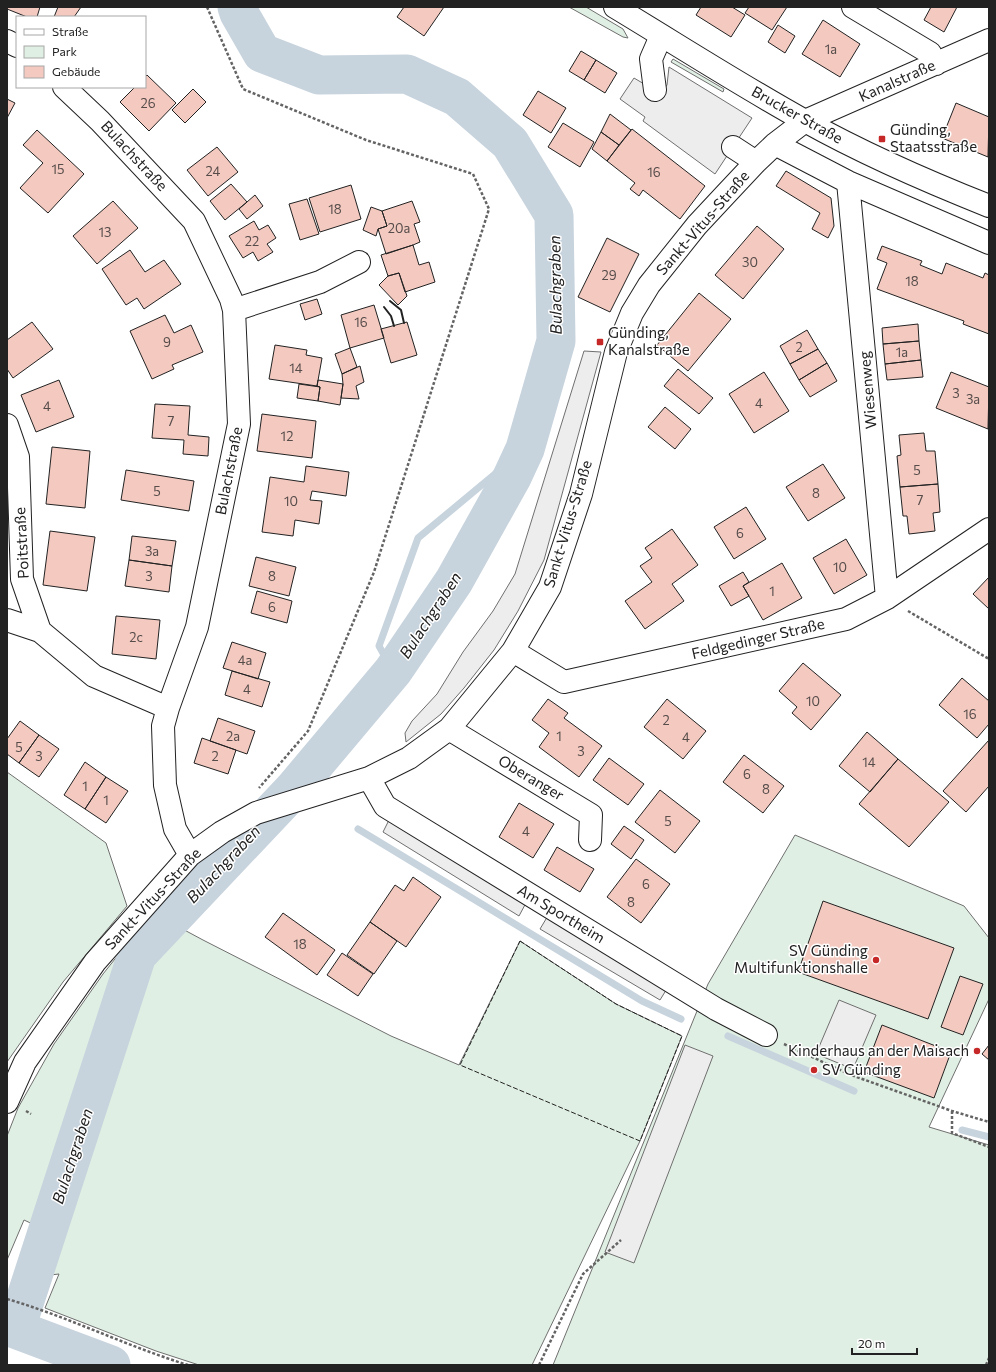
<svg xmlns="http://www.w3.org/2000/svg" width="996" height="1372" viewBox="0 0 996 1372" font-family="Commissioner,sans-serif">
  <style>
    .green { fill: #e0efe3; stroke: #6f6f6f }
    .parking { fill: #ededed; stroke: #6f6f6f }
    .lines { fill: none; stroke-linecap: round; stroke-linejoin: round }
    .stream { stroke: #c7d3dd; stroke-width: 7 }
    .river { stroke: #c7d3dd; stroke-width: 39 }
    .building { fill: #f3c9c0; stroke: #222 }
    .minor-casing { stroke: #222; stroke-width: 24 }
    .major-casing { stroke: #222; stroke-width: 24 }
    .path { stroke: #646464; stroke-width: 2.5; stroke-dasharray: 3 2; stroke-linecap: butt }
    .minor { stroke: #fff; stroke-width: 22 }
    .major { stroke: #fff; stroke-width: 22 }
    .fence { stroke: #222; stroke-width: 1; stroke-dasharray: 5 2; stroke-linecap: butt }
    .wall { stroke: #222; stroke-width: 2 }
    .poi-dot { fill: #c62828; stroke: #fff; stroke-width: 1.5 }
    .labels { text-anchor: middle; stroke-width: 3; stroke-linejoin: round; paint-order: stroke }
    .number-label { font-size: 13px; fill: #564c4a }
    .street-label { font-size: 15px; fill: #222; stroke: #fff }
    .poi-label { font-size: 15px; fill: #222; stroke: #fff; text-anchor: start }
    .water-label { font-size: 16px; font-style: italic; fill: #222; stroke: #fff }
  </style>
  <rect width="100%" height="100%" fill="#fff"/>
  <path class="green" d="M569 7H586L623 29 628 38 623 37Z
    M673 59 724 89 723 92 671 62Z
    M7 772 106 843 127 906 63 982 7 1062Z
    M795 835 964 906 989 938V999L929 1127 989 1145V1365H553L708 984Z
    M151 914 162 918 203 940 391 1036 459 1065 520 941 616 1004 682 1036 640 1141 532 1365H199L156 1351 45 1308 59 1274 41 1276 37 1226 24 1220 7 1260V1136L18 1108 54 1044 103 974Z"/>
  <path class="parking" d="M669 67 752 118 715 174 643 121 645 117 620 99 634 78 661 94 667 85Z
    M584 351 601 352 544 560 518 611 494 650 464 688 441 714 406 742 405 733 412 721 437 694 463 652 493 611 515 574Z
    M390 818 527 901 519 916 383 832Z
    M549 914 668 987 660 1000 540 929Z
    M839 1000 876 1015 853 1069 816 1054Z
    M685 1045 713 1056 634 1263 605 1252Z"/>
  <g class="lines">
    <path class="stream" d="M393 671 379 646 418 538 525 449
      M358 829 642 1001 681 1019
      M728 1036 854 1091
      M962 1130 989 1137"/>
    <path class="river" d="M7 1326 111 1365
      M16 1328 137 955 293 790 393 671 454 581 512 477 525 449 556 341 554 215 510 143 457 97 407 74 319 75 262 53 239 13 237 7"/>
  </g>
  <path class="building" d="M7 7H40L37 17H27L7 9Z
    M58 7H81L74 17H54Z
    M404 7H444L424 36 397 17Z
    M701 7H732L745 15 731 37 696 15Z
    M749 7H787L772 30 745 13Z
    M931 7H957L944 32 924 20Z
    M823 20 860 44 840 77 802 54Z
    M778 25 795 36 785 53 768 42Z
    M581 51 596 60 584 80 569 71Z
    M596 60 617 73 605 93 584 80Z
    M147 75 176 103 149 131 120 102 135 87H145V77Z
    M193 89 206 102 185 123 172 110Z
    M538 91 566 108 551 133 523 115Z
    M7 99 15 103 7 118Z
    M956 103 989 117 988 157 942 138Z
    M610 114 631 130 619 145 601 132Z
    M563 123 594 142 580 167 548 147Z
    M632 129 705 186 680 219 643 190 639 196 630 189 635 183 607 161Z
    M37 130 84 174 48 213 20 188 43 163 23 145Z
    M601 132 619 145 607 161 592 149Z
    M217 147 238 172 208 196 187 170Z
    M786 171 831 198 834 226 828 238 812 229 820 213 776 186Z
    M231 184 247 202 225 220 210 201Z
    M351 185 361 219 320 232 309 198Z
    M255 195 263 206 247 219 239 209Z
    M307 199 319 234 300 240 289 204Z
    M113 201 138 228 97 264 73 236Z
    M412 201 420 222 414 224 420 242 413 245 386 254 378 229 387 226 382 211Z
    M371 207 382 211 387 226 378 229 376 236 363 230Z
    M254 221 259 230 268 225 276 238 267 244 273 252 258 261 253 252 243 258 229 236Z
    M757 226 784 249 743 299 715 275Z
    M607 238 639 254 610 312 578 297Z
    M413 245 419 265 429 262 435 282 405 292 399 273 388 276 381 255Z
    M882 246 922 261 920 265 942 274 946 263 983 278 985 273 989 275V334L963 324 964 321 877 289 887 263 877 259Z
    M130 250 145 272 164 260 181 284 144 309 137 298 126 305 102 269Z
    M399 273 407 296 398 305 379 285 388 276Z
    M699 293 731 319 688 371 657 345Z
    M317 299 322 314 305 320 300 304Z
    M374 305 384 338 350 348 341 315Z
    M165 315 174 333 191 325 203 352 172 365 174 369 152 379 130 331Z
    M32 322 53 349 13 378 7 369V340Z
    M407 322 417 355 391 363 381 329Z
    M918 324 919 341 883 344 882 328Z
    M807 330 818 349 790 364 780 346Z
    M919 341 921 360 885 364 883 344Z
    M275 345 307 350 306 355 322 358 317 386 269 379Z
    M350 348 357 367 342 374 335 354Z
    M818 349 827 363 799 380 790 364Z
    M921 360 923 377 887 380 885 364Z
    M827 363 837 381 810 397 799 380Z
    M360 366 364 382 356 386 359 399 341 398 343 384 342 374Z
    M678 369 713 398 699 414 664 386Z
    M764 372 789 411 754 433 729 394Z
    M951 372 989 387 988 429 936 408Z
    M59 380 74 417 36 432 21 395Z
    M318 380 343 384 340 405 318 401 320 387 317 386Z
    M299 384 320 387 318 401 297 398Z
    M155 404 190 406 188 435 209 437 208 456 183 454 184 440 152 438Z
    M665 407 691 429 675 449 648 427Z
    M262 414 316 421 312 458 257 451Z
    M924 433 926 451H935L938 484 900 487 897 456 901 455 899 435Z
    M52 447 90 451 85 508 46 504Z
    M823 464 845 498 808 521 786 487Z
    M306 466 349 472 346 496 312 491 310 500 322 501 319 524 295 520 293 536 262 532 270 477 304 482Z
    M126 470 194 481 189 511 121 500Z
    M938 484 940 512 933 513 935 531 909 534 907 516H903L900 487Z
    M746 507 766 539 734 559 714 527Z
    M672 529 698 565 672 584 684 601 645 629 625 601 652 582 640 566 652 558 645 548Z
    M50 531 95 537 87 591 43 585Z
    M132 536 176 541 172 566 129 560Z
    M846 539 867 575 834 594 813 558Z
    M256 557 296 567 289 596 249 586Z
    M129 560 172 566 169 592 125 586Z
    M782 563 802 598 763 620 743 586Z
    M743 572 749 582 743 586 749 596 731 606 719 586Z
    M989 577V609L973 594Z
    M257 591 292 601 287 623 251 613Z
    M116 616 160 620 156 659 112 654Z
    M232 642 266 653 258 679 223 668Z
    M803 663 841 695 811 730 792 713 797 707 779 691Z
    M232 671 270 682 262 707 225 695Z
    M962 678 989 701V724L977 738 939 705Z
    M548 699 568 713 564 718 602 746 579 777 539 747 549 733 532 720Z
    M667 699 706 731 683 759 644 727Z
    M218 718 255 731 247 754 210 741Z
    M20 721 39 735 19 763 7 754V739Z
    M867 732 898 759 870 792 839 766Z
    M39 735 59 749 39 777 19 763Z
    M202 738 236 750 228 774 194 763Z
    M989 740V786L966 812 943 791Z
    M744 755 784 786 763 813 723 782Z
    M609 758 644 784 628 805 593 780Z
    M898 759 949 802 909 847 859 804Z
    M85 762 106 777 85 809 64 795Z
    M106 777 128 791 106 823 85 809Z
    M660 790 700 821 675 853 635 822Z
    M519 803 554 824 533 858 499 837Z
    M624 826 644 840 631 859 611 844Z
    M557 847 594 869 580 892 544 870Z
    M636 859 670 884 641 923 607 897Z
    M413 877 441 897 406 947 370 922 395 885 404 891Z
    M823 901 954 948 928 1019 798 972Z
    M283 913 335 950 317 975 265 937Z
    M370 922 397 941 374 974 347 955Z
    M342 953 373 974 358 996 327 975Z
    M960 976 983 984 963 1035 941 1027Z
    M882 1025 951 1052 934 1098 864 1072Z
    M989 1045V1060L982 1054Z"/>
  <g class="lines">
    <g class="minor-casing">
      <path id="minor" d="M853 7 930 53 936 64
        M7 41 17 46
        M64 87 100 121 194 221 231 299 234 310 239 424 197 627 168 708 163 726 165 785 175 829 190 855
        M655 90 651 59 661 36
        M775 144 848 182 989 243
        M733 147 756 162
        M848 182 887 598
        M234 310 320 282 359 262
        M7 425 18 457 22 579 40 631 94 676 168 708
        M7 620 40 631
        M513 651 564 682 846 619 887 598 989 529
        M449 729 591 815 590 840
        M369 778 385 806 716 1009 766 1035
        M7 1102 25 1062 95 962 190 855 222 832 256 813 369 778 409 758 449 729 513 651 550 587 581 494 616 352 632 313 649 285 697 225 725 195 756 162 775 144 805 121 989 40"/>
    </g>
    <g class="major-casing">
      <path id="major" d="M615 7C678 45 740 85 805 121 864 154 926 181 989 206"/>
    </g>
    <path class="path" d="M207 7 243 89 366 140 473 174 489 209 374 572 308 731 259 788
      M908 611 989 659
      M784 1044 851 1075 952 1111 989 1122
      M26 1111 31 1114
      M952 1111V1133L989 1147
      M7 1299C69 1317 126 1346 188 1365
      M539 1365 583 1274 621 1240
      M986 1365 989 1358"/>
    <use href="#minor" class="minor"/>
    <use href="#major" class="major"/>
    <path class="fence" d="M520 941 616 1004 682 1036 640 1141 460 1065Z"/>
    <path class="wall" d="M390 301 401 310 404 323
      M384 307 391 316 394 326"/>
  </g>
  <g class="poi-dot">
    <rect x="878" y="135" width="8" height="8" rx="2"/>
    <rect x="596" y="338" width="8" height="8" rx="2"/>
    <circle cx="876" cy="960" r="4"/>
    <circle cx="977" cy="1051" r="4"/>
    <circle cx="814" cy="1070" r="4"/>
  </g>
  <g class="labels">
    <g class="number-label">
      <text x="831" y="54">1a</text>
      <text x="148" y="108">26</text>
      <text x="58" y="174">15</text>
      <text x="213" y="176">24</text>
      <text x="654" y="177">16</text>
      <text x="335" y="214">18</text>
      <text x="399" y="233">20a</text>
      <text x="105" y="237">13</text>
      <text x="252" y="246">22</text>
      <text x="750" y="267">30</text>
      <text x="609" y="280">29</text>
      <text x="912" y="286">18</text>
      <text x="361" y="327">16</text>
      <text x="167" y="347">9</text>
      <text x="799" y="352">2</text>
      <text x="902" y="357">1a</text>
      <text x="296" y="373">14</text>
      <text x="956" y="398">3</text>
      <text x="973" y="404">3a</text>
      <text x="759" y="408">4</text>
      <text x="47" y="411">4</text>
      <text x="171" y="426">7</text>
      <text x="287" y="441">12</text>
      <text x="917" y="475">5</text>
      <text x="157" y="496">5</text>
      <text x="816" y="498">8</text>
      <text x="920" y="505">7</text>
      <text x="291" y="506">10</text>
      <text x="740" y="538">6</text>
      <text x="152" y="556">3a</text>
      <text x="840" y="572">10</text>
      <text x="149" y="581">3</text>
      <text x="272" y="581">8</text>
      <text x="772" y="596">1</text>
      <text x="272" y="612">6</text>
      <text x="136" y="642">2c</text>
      <text x="245" y="665">4a</text>
      <text x="247" y="694">4</text>
      <text x="813" y="706">10</text>
      <text x="970" y="719">16</text>
      <text x="666" y="725">2</text>
      <text x="233" y="741">2a</text>
      <text x="559" y="741">1</text>
      <text x="686" y="742">4</text>
      <text x="19" y="752">5</text>
      <text x="581" y="756">3</text>
      <text x="39" y="761">3</text>
      <text x="215" y="761">2</text>
      <text x="869" y="767">14</text>
      <text x="747" y="779">6</text>
      <text x="85" y="791">1</text>
      <text x="766" y="794">8</text>
      <text x="106" y="805">1</text>
      <text x="668" y="826">5</text>
      <text x="526" y="836">4</text>
      <text x="646" y="889">6</text>
      <text x="631" y="907">8</text>
      <text x="300" y="949">18</text>
    </g>
    <g class="street-label">
      <text transform="translate(897 81) rotate(-24)" y="5">Kanalstraße</text>
      <text transform="translate(797 115) rotate(29)" y="5">Brucker Straße</text>
      <text transform="translate(134 156) rotate(47)" y="5">Bulachstraße</text>
      <text transform="translate(703 223) rotate(-49)" y="5">Sankt-Vitus-Straße</text>
      <text transform="translate(868 390) rotate(-95)" y="5">Wiesenweg</text>
      <text transform="translate(229 471) rotate(-79)" y="5">Bulachstraße</text>
      <text transform="translate(568 524) rotate(-73)" y="5">Sankt-Vitus-Straße</text>
      <text transform="translate(22 543) rotate(-93)" y="5">Poitstraße</text>
      <text transform="translate(758 639) rotate(-13)" y="5">Feldgedinger Straße</text>
      <text transform="translate(531 778) rotate(31)" y="5">Oberanger</text>
      <text transform="translate(153 899) rotate(-47)" y="5">Sankt-Vitus-Straße</text>
      <text transform="translate(561 914) rotate(31)" y="5">Am Sportheim</text>
    </g>
    <g class="poi-label">
      <text x="890" y="135">Günding,<tspan x="890" dy="17">Staatsstraße</tspan></text>
      <text x="608" y="338">Günding,<tspan x="608" dy="17">Kanalstraße</tspan></text>
      <text x="868" y="956" text-anchor="end">SV Günding<tspan x="868" dy="17">Multifunktionshalle</tspan></text>
      <text x="969" y="1056" text-anchor="end">Kinderhaus an der Maisach</text>
      <text x="822" y="1075">SV Günding</text>
    </g>
    <g class="water-label">
      <text transform="translate(555 285) rotate(-91)" y="6">Bulachgraben</text>
      <text transform="translate(430 615) rotate(-57)" y="6">Bulachgraben</text>
      <text transform="translate(223 864) rotate(-47)" y="6">Bulachgraben</text>
      <text transform="translate(72 1156) rotate(-72)" y="6">Bulachgraben</text>
    </g>
  </g>
  <rect width="996" height="1372" fill="none" stroke="#222222" stroke-width="16"/>
  <rect x="16" y="16" width="130" height="72" fill="#ffffff" stroke="#a7a7a7"/>
  <rect x="24" y="29" width="20" height="6" fill="#ffffff" stroke="#a7a7a7"/>
  <text x="52" y="36" font-size="12" fill="#222222">Straße</text>
  <rect x="24" y="46" width="20" height="12" fill="#e0efe3" stroke="#a7a7a7"/>
  <text x="52" y="56" font-size="12" fill="#222222">Park</text>
  <rect x="24" y="66" width="20" height="12" fill="#f3c9c0" stroke="#a7a7a7"/>
  <text x="52" y="76" font-size="12" fill="#222222">Gebäude</text>
  <path d="M852 1348v6h65v-6" fill="none" stroke="#222222" stroke-width="2"/>
  <text x="858" y="1348" font-size="12" fill="#222222" stroke="#ffffff" stroke-width="3" paint-order="stroke">20 m</text>
</svg>
